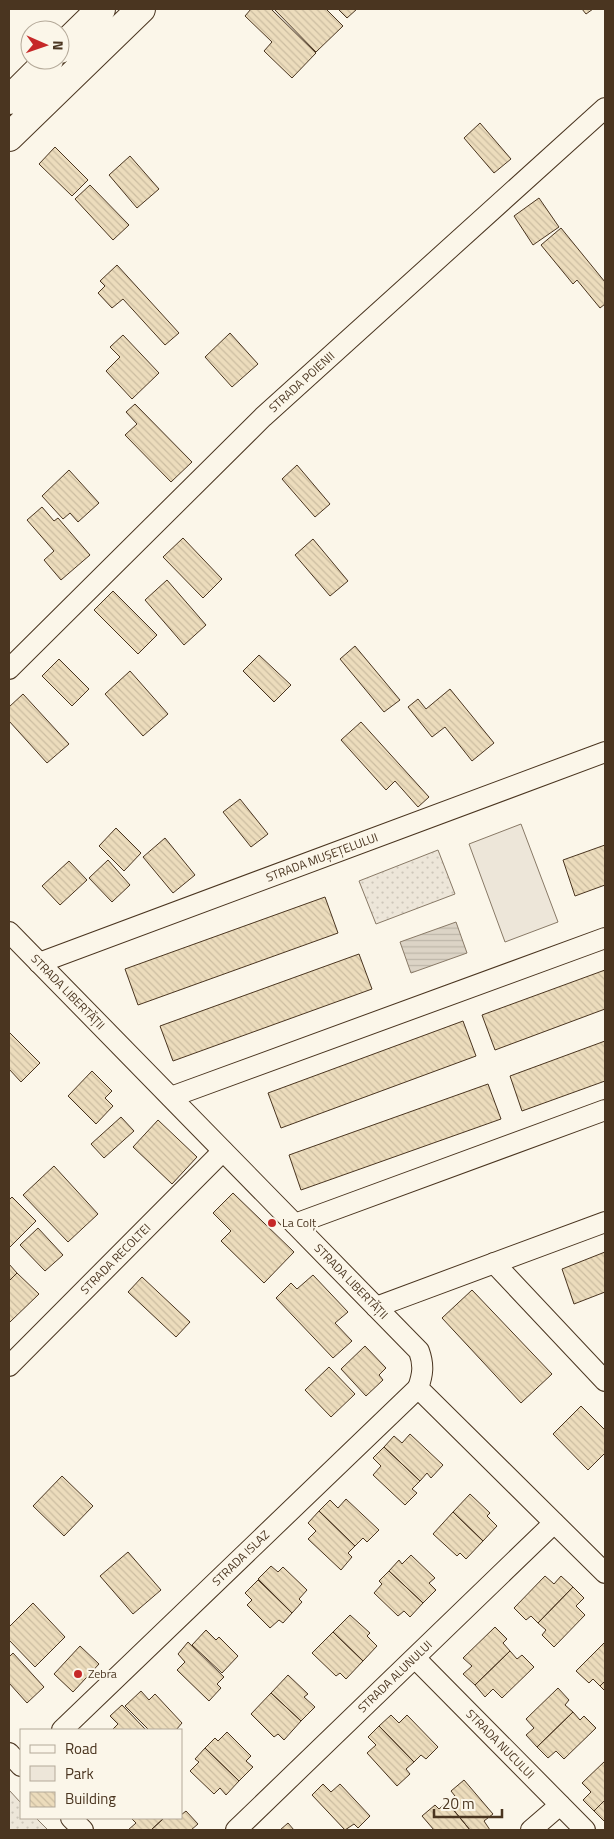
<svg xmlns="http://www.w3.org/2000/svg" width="614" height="1839" viewBox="0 0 614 1839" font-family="'Titillium Web',sans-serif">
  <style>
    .green { fill: url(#green-dots); stroke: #887966 }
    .pitch { fill: #ede6d9; stroke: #887966 }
    .water { fill: url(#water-rules); stroke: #887966 }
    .building { fill: url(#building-back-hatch); stroke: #4a3520 }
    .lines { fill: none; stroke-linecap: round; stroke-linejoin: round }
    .street-casing { stroke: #4a3520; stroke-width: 22 }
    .primary-casing { stroke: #4a3520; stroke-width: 30 }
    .street { stroke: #fbf6e9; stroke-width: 20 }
    .primary { stroke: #fbf6e9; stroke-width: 28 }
    .poi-dot { fill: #c62828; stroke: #fbf6e9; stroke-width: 2 }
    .labels { text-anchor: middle; stroke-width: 4; stroke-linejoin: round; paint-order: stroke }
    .street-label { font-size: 12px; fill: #4a3520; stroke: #fbf6e9 }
    .poi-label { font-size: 12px; fill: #4a3520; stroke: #fbf6e9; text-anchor: start }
  </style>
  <defs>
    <pattern id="green-dots" width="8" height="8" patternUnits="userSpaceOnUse" patternTransform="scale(1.25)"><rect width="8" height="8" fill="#ede6d9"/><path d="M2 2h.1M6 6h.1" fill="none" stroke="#cdc6ba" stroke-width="1.8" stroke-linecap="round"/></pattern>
    <pattern id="water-rules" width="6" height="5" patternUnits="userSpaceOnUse" patternTransform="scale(1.25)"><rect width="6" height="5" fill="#dcd4c6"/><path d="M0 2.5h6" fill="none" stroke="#beb7aa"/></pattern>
    <pattern id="building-back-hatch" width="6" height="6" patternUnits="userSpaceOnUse" patternTransform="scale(1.25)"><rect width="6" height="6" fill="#ecdcbc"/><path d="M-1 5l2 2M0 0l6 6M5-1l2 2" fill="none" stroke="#ccbda1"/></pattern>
  </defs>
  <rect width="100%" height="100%" fill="#fbf6e9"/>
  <path class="green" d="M438 850 455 894 376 924 359 881Z
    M9 1790 21 1803V1818H36L48 1830H9Z"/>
  <path class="pitch" d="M521 824 558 922 505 942 469 844Z"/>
  <path class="water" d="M456 922 467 953 411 973 400 942Z"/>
  <path class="building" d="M251 9H271L316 53 292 78 264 51 272 42 245 16Z
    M274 9H326L343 26 316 52Z
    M338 9H357L347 18Z
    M582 9H593L586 14Z
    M480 123 511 159 494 173 464 138Z
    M55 147 88 180 72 196 39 164Z
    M130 156 159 189 137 208 109 175Z
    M90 185 129 225 113 240 75 199Z
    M539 198 559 227 533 245 514 216Z
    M561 228 605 282V304L600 308 577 280 573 284 541 245Z
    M117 265 179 333 165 345 123 299 112 308 98 293 105 286 100 281Z
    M230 333 258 364 232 387 205 357Z
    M123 335 159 373 132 399 106 371 120 357 110 347Z
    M135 404 192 462 171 482 125 435 137 424 126 412Z
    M297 465 330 504 315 517 282 479Z
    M69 470 99 503 78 522 70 513 63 519 42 496Z
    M42 507 54 521 58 518 90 555 61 580 44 560 54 551 27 520Z
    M183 538 222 579 203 598 163 557Z
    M313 539 348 581 330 596 295 555Z
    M167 580 206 625 184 645 145 600Z
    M113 591 157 635 138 654 94 610Z
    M355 646 400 700 384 712 340 659Z
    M259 655 291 685 274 702 243 671Z
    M59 659 89 689 72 706 42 676Z
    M130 671 168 714 143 736 105 694Z
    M450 689 494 743 472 761 445 727 432 737 408 707 418 699 426 709Z
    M23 694 69 744 47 763 9 721V707Z
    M361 722 429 797 418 807 395 781 386 790 341 740Z
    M240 799 268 834 251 847 223 812Z
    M116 828 141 853 124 871 99 846Z
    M165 838 195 875 173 893 143 857Z
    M605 845V885L575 896 563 860Z
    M108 860 130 885 112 902 89 878Z
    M69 861 87 880 60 905 42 886Z
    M325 897 338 933 138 1005 125 969Z
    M359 954 372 989 173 1061 160 1026Z
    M605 970V1009L495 1050 482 1015Z
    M463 1021 476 1056 281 1128 268 1093Z
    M9 1032 40 1063 21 1082 9 1069Z
    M605 1041V1081L522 1111 510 1076Z
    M92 1071 112 1091 105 1098 113 1106 96 1124 68 1096Z
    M488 1084 501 1119 301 1190 289 1155Z
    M121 1117 134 1131 104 1158 91 1144Z
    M158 1120 197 1157 172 1184 133 1147Z
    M54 1166 98 1214 68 1242 23 1195Z
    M233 1193 294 1252 264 1283 221 1241 231 1231 213 1213Z
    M12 1197 36 1221 9 1248V1200Z
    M38 1228 63 1255 45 1271 20 1245Z
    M605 1252V1292L574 1304 562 1269Z
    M9 1264 17 1273 9 1281Z
    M17 1273 39 1294 10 1322 9 1321V1281Z
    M313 1275 348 1312 335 1323 352 1341 333 1358 276 1298 291 1283 297 1289Z
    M142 1277 190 1322 176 1337 128 1292Z
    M472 1290 552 1374 521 1403 442 1318Z
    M365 1346 386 1368 379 1375 383 1380 366 1396 341 1369Z
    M329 1367 355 1394 331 1417 305 1390Z
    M581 1406 605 1430V1453L588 1470 553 1434Z
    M410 1434 443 1465 431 1478 427 1473 420 1481 384 1447 394 1436 402 1443Z
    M384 1447 420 1481 412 1489 417 1493 405 1505 373 1475 381 1466 373 1458Z
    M62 1476 93 1506 64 1536 33 1506Z
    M470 1494 490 1513 487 1516 497 1526 483 1541 453 1512Z
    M346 1499 379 1530 367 1542 363 1538 355 1546 319 1511 330 1500 338 1508Z
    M319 1511 355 1546 348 1553 352 1557 341 1570 308 1539 316 1531 308 1523Z
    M453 1512 483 1541 466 1559 460 1553 457 1556 433 1534Z
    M128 1552 161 1590 133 1614 100 1576Z
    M411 1555 435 1578 429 1583 436 1590 423 1603 389 1571 399 1560 402 1564Z
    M271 1566 278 1572 283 1567 307 1590 299 1599 302 1602 292 1613 258 1579Z
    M389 1571 423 1603 410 1617 404 1611 398 1616 374 1593 382 1584 379 1581Z
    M545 1576 554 1584 561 1576 573 1587 538 1623 531 1616 526 1620 514 1608Z
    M258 1580 292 1613 283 1623 279 1620 270 1628 247 1605 252 1600 245 1593Z
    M573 1587 584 1598 576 1606 585 1615 554 1647 542 1635 546 1630 538 1623Z
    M33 1603 65 1637 35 1667 9 1640V1627Z
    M350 1615 370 1633 367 1636 377 1646 363 1661 333 1632Z
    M495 1627 507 1639 503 1643 510 1651 475 1685 463 1674 472 1666 463 1658Z
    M206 1630 216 1640 219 1637 238 1656 222 1673 192 1645Z
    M333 1632 363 1661 346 1679 340 1673 336 1676 312 1653Z
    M188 1642 224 1677 217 1684 221 1688 209 1701 177 1670 185 1662 178 1654Z
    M605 1642V1681L600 1686 593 1679 589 1683 576 1671Z
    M80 1646 99 1664 73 1692 54 1674Z
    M510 1651 517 1659 522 1655 534 1667 502 1698 493 1689 485 1697 475 1685Z
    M13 1653 44 1687 27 1703 9 1683V1657Z
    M288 1675 308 1694 304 1697 315 1707 301 1721 271 1693Z
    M605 1681V1691L600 1686Z
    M558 1688 569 1700 565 1705 573 1712 537 1747 526 1735 534 1728 526 1719Z
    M141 1691 149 1700 155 1694 182 1723 176 1730H149L125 1706Z
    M271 1693 301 1721 284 1740 278 1734 274 1737 251 1714Z
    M122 1705 146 1730H112L118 1724 110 1716Z
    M573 1712 580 1720 584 1716 596 1728 564 1759 556 1751 548 1758 537 1747Z
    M391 1715 399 1723 407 1715 438 1747 426 1759 421 1755 414 1762 379 1726Z
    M379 1726 414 1762 406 1769 410 1774 397 1786 367 1753 376 1745 368 1737Z
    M227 1732 251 1756 246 1761 253 1767 239 1781 205 1748 215 1738 218 1741Z
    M205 1748 239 1781 226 1795 220 1788 214 1794 190 1771 199 1762 195 1759Z
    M605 1761V1800L594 1811 583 1800 591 1792 582 1783Z
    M464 1780 493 1814 484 1821 490 1830H470L447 1802 455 1796 451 1791Z
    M323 1784 331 1792 340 1784 370 1816 358 1828 354 1824 345 1830 312 1795Z
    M605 1800V1822L594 1811Z
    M447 1802 470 1830H434L422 1816 435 1805 439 1809Z
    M186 1811 198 1824 191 1830H151L164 1818H181V1815Z
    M131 1818H164L151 1830H128L136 1823Z
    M288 1823 294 1830H280Z"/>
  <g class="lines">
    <g class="street-casing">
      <g id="street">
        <path id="s1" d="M9 669 263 417 605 108"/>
        <path id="s2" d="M9 932 419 1351C424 1365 423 1374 418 1388L605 1573"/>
        <path id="s3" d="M39 963 605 752"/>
        <path d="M171 1097 605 938"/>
        <path d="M295 1224 605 1110"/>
        <path d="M494 1263 605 1381"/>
        <path d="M376 1307 605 1222"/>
        <path id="s4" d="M9 1366 223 1151"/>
        <path id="s5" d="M415 1658 585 1830"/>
        <path id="s6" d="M62 1730 418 1388"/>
        <path d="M9 1753 21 1766"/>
        <path d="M71 1818 83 1830"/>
        <path id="s7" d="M236 1830 554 1523"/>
        <path d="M531 1830 560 1805"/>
      </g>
    </g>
    <g class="primary-casing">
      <path id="primary" d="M60 49 101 9
        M9 100 49 60
        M9 137 141 9"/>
    </g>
    <use href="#street" class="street"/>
    <use href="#primary" class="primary"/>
  </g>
  <g class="poi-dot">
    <circle cx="272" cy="1223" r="5"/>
    <circle cx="78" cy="1674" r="5"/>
  </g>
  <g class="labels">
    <g class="street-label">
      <text dy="4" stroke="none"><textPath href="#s1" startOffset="410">STRADA POIENII</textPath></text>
      <text dy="4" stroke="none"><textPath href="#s3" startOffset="302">STRADA MUȘEȚELULUI</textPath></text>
      <text dy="4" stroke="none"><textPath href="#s2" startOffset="84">STRADA LIBERTĂȚII</textPath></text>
      <text dy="4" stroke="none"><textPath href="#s4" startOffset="151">STRADA RECOLTEI</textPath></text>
      <text dy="4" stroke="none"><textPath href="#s2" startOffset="489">STRADA LIBERTĂȚII</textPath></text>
      <text dy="4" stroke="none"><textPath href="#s6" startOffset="248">STRADA ISLAZ</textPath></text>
      <text dy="4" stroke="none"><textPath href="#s7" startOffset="221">STRADA ALUNULUI</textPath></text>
      <text dy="4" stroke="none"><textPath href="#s5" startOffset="121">STRADA NUCULUI</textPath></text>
    </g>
    <g class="poi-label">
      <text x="282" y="1227">La Colț</text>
      <text x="88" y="1678">Zebra</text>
    </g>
  </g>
  <rect width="614" height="1839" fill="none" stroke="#4a3520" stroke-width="20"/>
  <rect x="20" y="1729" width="162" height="90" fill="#fbf6e9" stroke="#b4a999"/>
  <rect x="30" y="1745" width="25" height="8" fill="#fbf6e9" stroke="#b4a999"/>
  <text x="65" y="1754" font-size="15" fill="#4a3520">Road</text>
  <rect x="30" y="1766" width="25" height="15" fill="#ede6d9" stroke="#b4a999"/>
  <text x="65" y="1779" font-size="15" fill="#4a3520">Park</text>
  <rect x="30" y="1792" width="25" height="15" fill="url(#building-back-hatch)" stroke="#b4a999"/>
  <text x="65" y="1804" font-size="15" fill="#4a3520">Building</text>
  <g transform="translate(45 45) rotate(92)"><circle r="24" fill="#fbf6e9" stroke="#b4a999"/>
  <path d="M0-4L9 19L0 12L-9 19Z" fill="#c62828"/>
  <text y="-8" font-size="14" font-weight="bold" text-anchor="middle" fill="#4a3520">N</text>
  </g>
  <path d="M434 1809v8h68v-8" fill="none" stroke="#4a3520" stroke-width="2.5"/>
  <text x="442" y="1809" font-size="15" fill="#4a3520" stroke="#fbf6e9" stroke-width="4" paint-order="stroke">20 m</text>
</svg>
